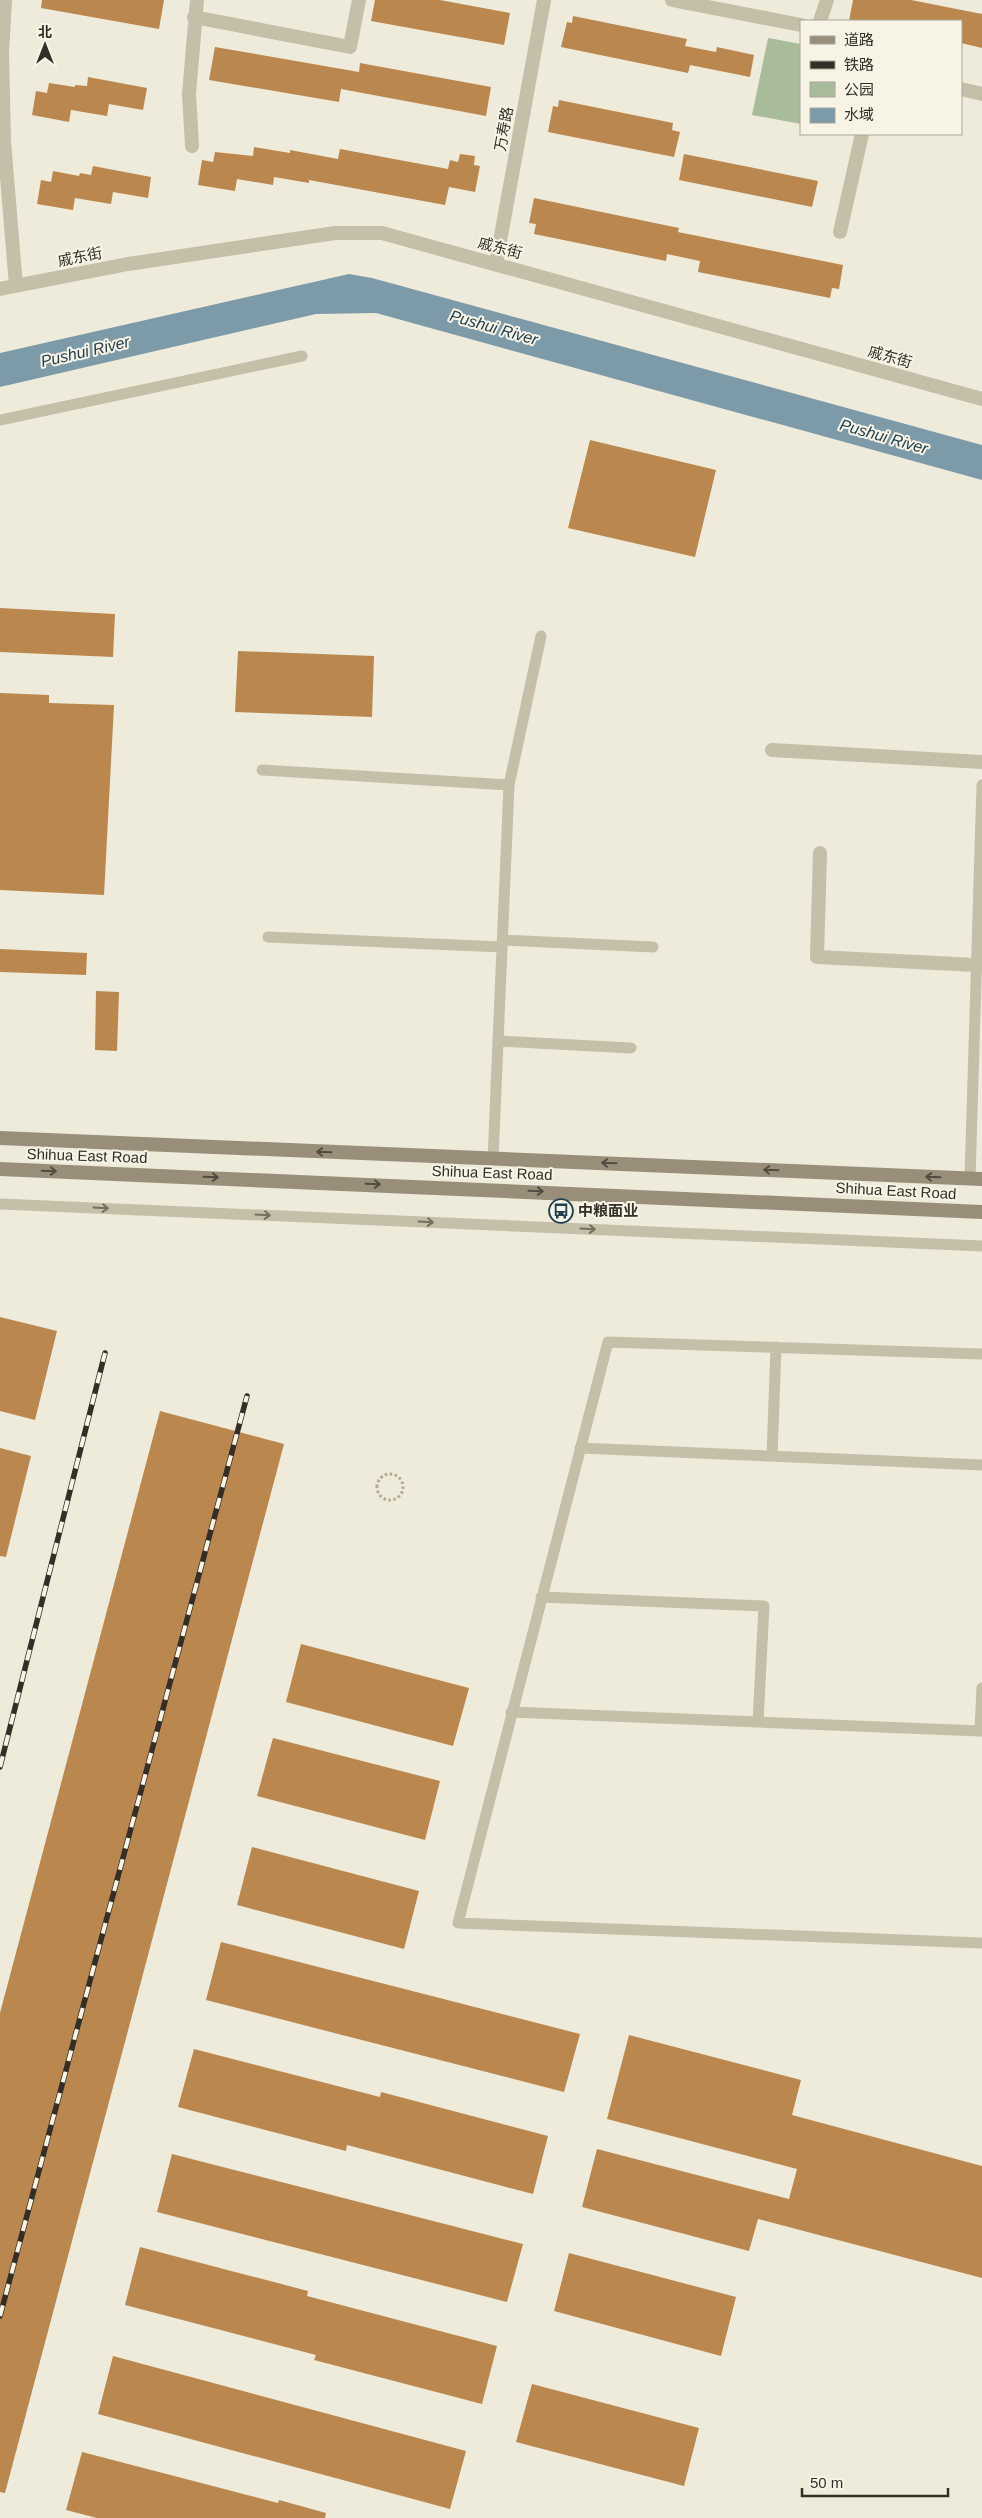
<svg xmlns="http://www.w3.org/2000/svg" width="982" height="2518" viewBox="0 0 982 2518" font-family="Arial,'Noto Sans SC',sans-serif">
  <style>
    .green { fill: #a8bc9c }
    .water { fill: #7d9aa9 }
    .building { fill: #ba884e }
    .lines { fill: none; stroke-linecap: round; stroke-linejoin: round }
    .path { stroke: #b1a992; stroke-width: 3; stroke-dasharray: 2.5 2.5; stroke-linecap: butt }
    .service { stroke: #c5bea8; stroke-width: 11 }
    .minor { stroke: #c5bea8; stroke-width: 14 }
    .secondary { stroke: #998e7a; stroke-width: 14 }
    .rail-casing { stroke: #332e27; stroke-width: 5.5 }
    .rail { stroke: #f7f4e6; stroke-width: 4; stroke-dasharray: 11; stroke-linecap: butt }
    .oneway { stroke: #524b40 }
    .oneway2 { stroke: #756f61 }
    .labels { text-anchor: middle; stroke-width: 4; stroke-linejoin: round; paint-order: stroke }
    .street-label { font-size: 15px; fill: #332e27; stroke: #f7f4e6 }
    .poi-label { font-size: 15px; font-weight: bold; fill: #332e27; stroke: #f7f4e6; text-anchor: start }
    .water-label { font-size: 16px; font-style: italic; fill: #213f50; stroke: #f7f4e6 }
  </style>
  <rect width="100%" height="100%" fill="#efebdb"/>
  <path class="green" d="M768 38 801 44V124L752 115Z"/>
  <path class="water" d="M349 274 372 278 982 445V480L376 313 316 314 0 387V353Z"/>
  <path class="building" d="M42 0H164L159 29 41 8Z
    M375 0H440L510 13 504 45 371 21Z
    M853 0H911L982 14V48L961 43V21H849Z
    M573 16 687 39 685 46 716 52 717 47 754 55 750 77 690 65 688 73 561 47 567 22 572 23Z
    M215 47 359 72 360 63 491 87 486 116 341 89 339 102 209 80Z
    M88 77 147 88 143 110 109 104 107 116 71 110 69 122 32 115 36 91 47 93 49 83 75 87V85L87 86Z
    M559 100 673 123 672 130 680 132 674 157 548 132 553 106 558 107Z
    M254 147 290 153V150L338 159 340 149 448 169 450 160 458 162 460 154 475 156 474 165 480 166 475 192 449 187 445 205 309 180V183L274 177 273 185 237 179 235 191 198 185 202 160 213 162 215 152 253 156Z
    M684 154 818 181 812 207 679 180Z
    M93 166 151 177 148 198 113 192 111 204 75 198 73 210 37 204 41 180 51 182 53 171 79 176 80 173 91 175Z
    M534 198 679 228 678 232 843 265 839 289 832 288 830 298 698 272 700 261 667 254 666 261 534 234 536 224 529 223Z
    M590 440 716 470 695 557 568 528Z
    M0 608 115 614 113 657 0 652Z
    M238 651 374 656 372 717 235 712Z
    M0 693 49 695V703L114 705 104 895 0 890Z
    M0 949 87 953 86 975 0 972Z
    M96 991 119 992 117 1051 95 1050Z
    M0 1317 57 1331 35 1420 0 1411Z
    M160 1411 284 1444 5 2493 0 2492V2013Z
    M0 1448 31 1456 6 1557 0 1556Z
    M301 1644 469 1688 453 1746 286 1702Z
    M273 1738 440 1781 425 1840 257 1796Z
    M252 1847 419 1891 404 1949 237 1905Z
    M221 1942 580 2034 564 2092 206 2000Z
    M629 2035 801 2080 792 2115 982 2166V2278L758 2219 749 2251 582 2207 597 2149 789 2199 797 2169 607 2119Z
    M194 2049 380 2097 381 2092 548 2136 533 2194 347 2145 346 2151 178 2107Z
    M172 2154 523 2244 507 2302 157 2212Z
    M140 2247 308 2291 307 2296 497 2346 482 2404 314 2360 316 2355 125 2305Z
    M569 2253 736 2297 721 2356 554 2311Z
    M113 2356 466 2451 450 2509 98 2414Z
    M532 2384 699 2428 684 2486 516 2442Z
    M82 2452 278 2503 279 2500 326 2513 325 2518H97L66 2510Z"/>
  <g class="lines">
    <path class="path" d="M377 1487a13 13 0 1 1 26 0a13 13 0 1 1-26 0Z"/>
    <path class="service" d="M0 420 302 356
      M262 770 509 785
      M268 937 502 947
      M503 940 653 947
      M498 1041 631 1048
      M493 1159 509 785 541 636
      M970 1178 982 785
      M0 1204 982 1246
      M982 1354 608 1342 458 1923 982 1943
      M580 1448 982 1465
      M772 1456 776 1347
      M541 1597 764 1606 758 1722
      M511 1712 980 1731 982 1688"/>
    <path class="minor" d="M5 0 2 52 4 141 16 286
      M672 0 801 25
      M194 17 350 47 359 0
      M820 21 827 0
      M961 89 982 94
      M192 146 189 94 197 0
      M840 232 862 134
      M496 263 544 0
      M0 289 128 264 335 233H382L982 399
      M772 750 982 762
      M820 853 817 957 976 965"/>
    <path class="secondary" d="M0 1138 982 1179
      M0 1169 982 1212"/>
    <g class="rail-casing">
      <path id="rail" d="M0 1767 105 1353
        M0 2316 247 1396"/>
    </g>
    <use href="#rail" class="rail"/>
  </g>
  <defs><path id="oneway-shaft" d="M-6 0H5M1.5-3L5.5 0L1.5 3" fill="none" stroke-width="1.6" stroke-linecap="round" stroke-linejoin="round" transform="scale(1.25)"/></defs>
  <g class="oneway">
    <use href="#oneway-shaft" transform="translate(324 1152) rotate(-178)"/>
    <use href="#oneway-shaft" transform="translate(609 1163) rotate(-178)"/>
    <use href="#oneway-shaft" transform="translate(771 1170) rotate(-178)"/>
    <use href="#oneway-shaft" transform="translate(49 1171) rotate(2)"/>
    <use href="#oneway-shaft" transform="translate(211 1177) rotate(2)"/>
    <use href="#oneway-shaft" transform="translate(933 1177) rotate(-178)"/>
    <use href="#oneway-shaft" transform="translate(373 1184) rotate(2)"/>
    <use href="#oneway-shaft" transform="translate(536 1191) rotate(2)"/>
  </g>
  <g class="oneway2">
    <use href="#oneway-shaft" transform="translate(101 1208) rotate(3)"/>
    <use href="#oneway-shaft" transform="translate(263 1215) rotate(3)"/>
    <use href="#oneway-shaft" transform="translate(426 1222) rotate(3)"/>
    <use href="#oneway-shaft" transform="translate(588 1229) rotate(3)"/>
  </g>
  <defs>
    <g id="bus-ring" transform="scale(1.25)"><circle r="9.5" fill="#f7f4e6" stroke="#213f50" stroke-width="1.5"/><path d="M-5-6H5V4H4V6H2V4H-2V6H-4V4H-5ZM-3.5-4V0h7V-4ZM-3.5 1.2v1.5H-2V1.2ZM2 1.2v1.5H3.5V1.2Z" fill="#213f50"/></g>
  </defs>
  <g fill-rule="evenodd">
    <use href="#bus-ring" x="561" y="1211"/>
  </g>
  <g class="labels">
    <g class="street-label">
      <text transform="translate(504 129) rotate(-80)" y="5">万寿路</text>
      <text transform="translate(500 248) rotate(15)" y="5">戚东街</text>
      <text transform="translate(80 257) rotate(-11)" y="5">戚东街</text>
      <text transform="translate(890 357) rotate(16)" y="5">戚东街</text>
      <text transform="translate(87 1156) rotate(2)" y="5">Shihua East Road</text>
      <text transform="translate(492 1173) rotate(2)" y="5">Shihua East Road</text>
      <text transform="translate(896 1191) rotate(3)" y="5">Shihua East Road</text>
    </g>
    <g class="poi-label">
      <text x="578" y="1216">中粮面业</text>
    </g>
    <g class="water-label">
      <text transform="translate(494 327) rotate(16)" y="6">Pushui River</text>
      <text transform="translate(85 351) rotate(-13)" y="6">Pushui River</text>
      <text transform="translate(884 436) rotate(16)" y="6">Pushui River</text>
    </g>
  </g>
  <rect x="800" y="20" width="162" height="115" fill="#f7f4e6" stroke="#a9a59a"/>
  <rect x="810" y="36" width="25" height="8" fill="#998e7a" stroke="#a9a59a"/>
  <text x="844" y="45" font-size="15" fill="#332e27">道路</text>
  <rect x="810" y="61" width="25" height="8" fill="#332e27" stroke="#a9a59a"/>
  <text x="844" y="70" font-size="15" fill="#332e27">铁路</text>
  <rect x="810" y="82" width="25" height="15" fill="#a8bc9c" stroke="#a9a59a"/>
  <text x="844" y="95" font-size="15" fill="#332e27">公园</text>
  <rect x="810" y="108" width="25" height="15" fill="#7d9aa9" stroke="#a9a59a"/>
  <text x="844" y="120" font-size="15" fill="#332e27">水域</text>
  <g transform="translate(45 45)" stroke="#f7f4e6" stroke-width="4" paint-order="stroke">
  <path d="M0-4L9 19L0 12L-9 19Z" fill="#332e27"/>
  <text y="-8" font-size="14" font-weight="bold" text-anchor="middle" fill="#332e27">北</text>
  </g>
  <path d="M802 2488v8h146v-8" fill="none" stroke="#332e27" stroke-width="2.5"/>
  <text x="810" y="2488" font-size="15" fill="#332e27" stroke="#f7f4e6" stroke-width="4" paint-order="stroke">50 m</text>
</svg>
